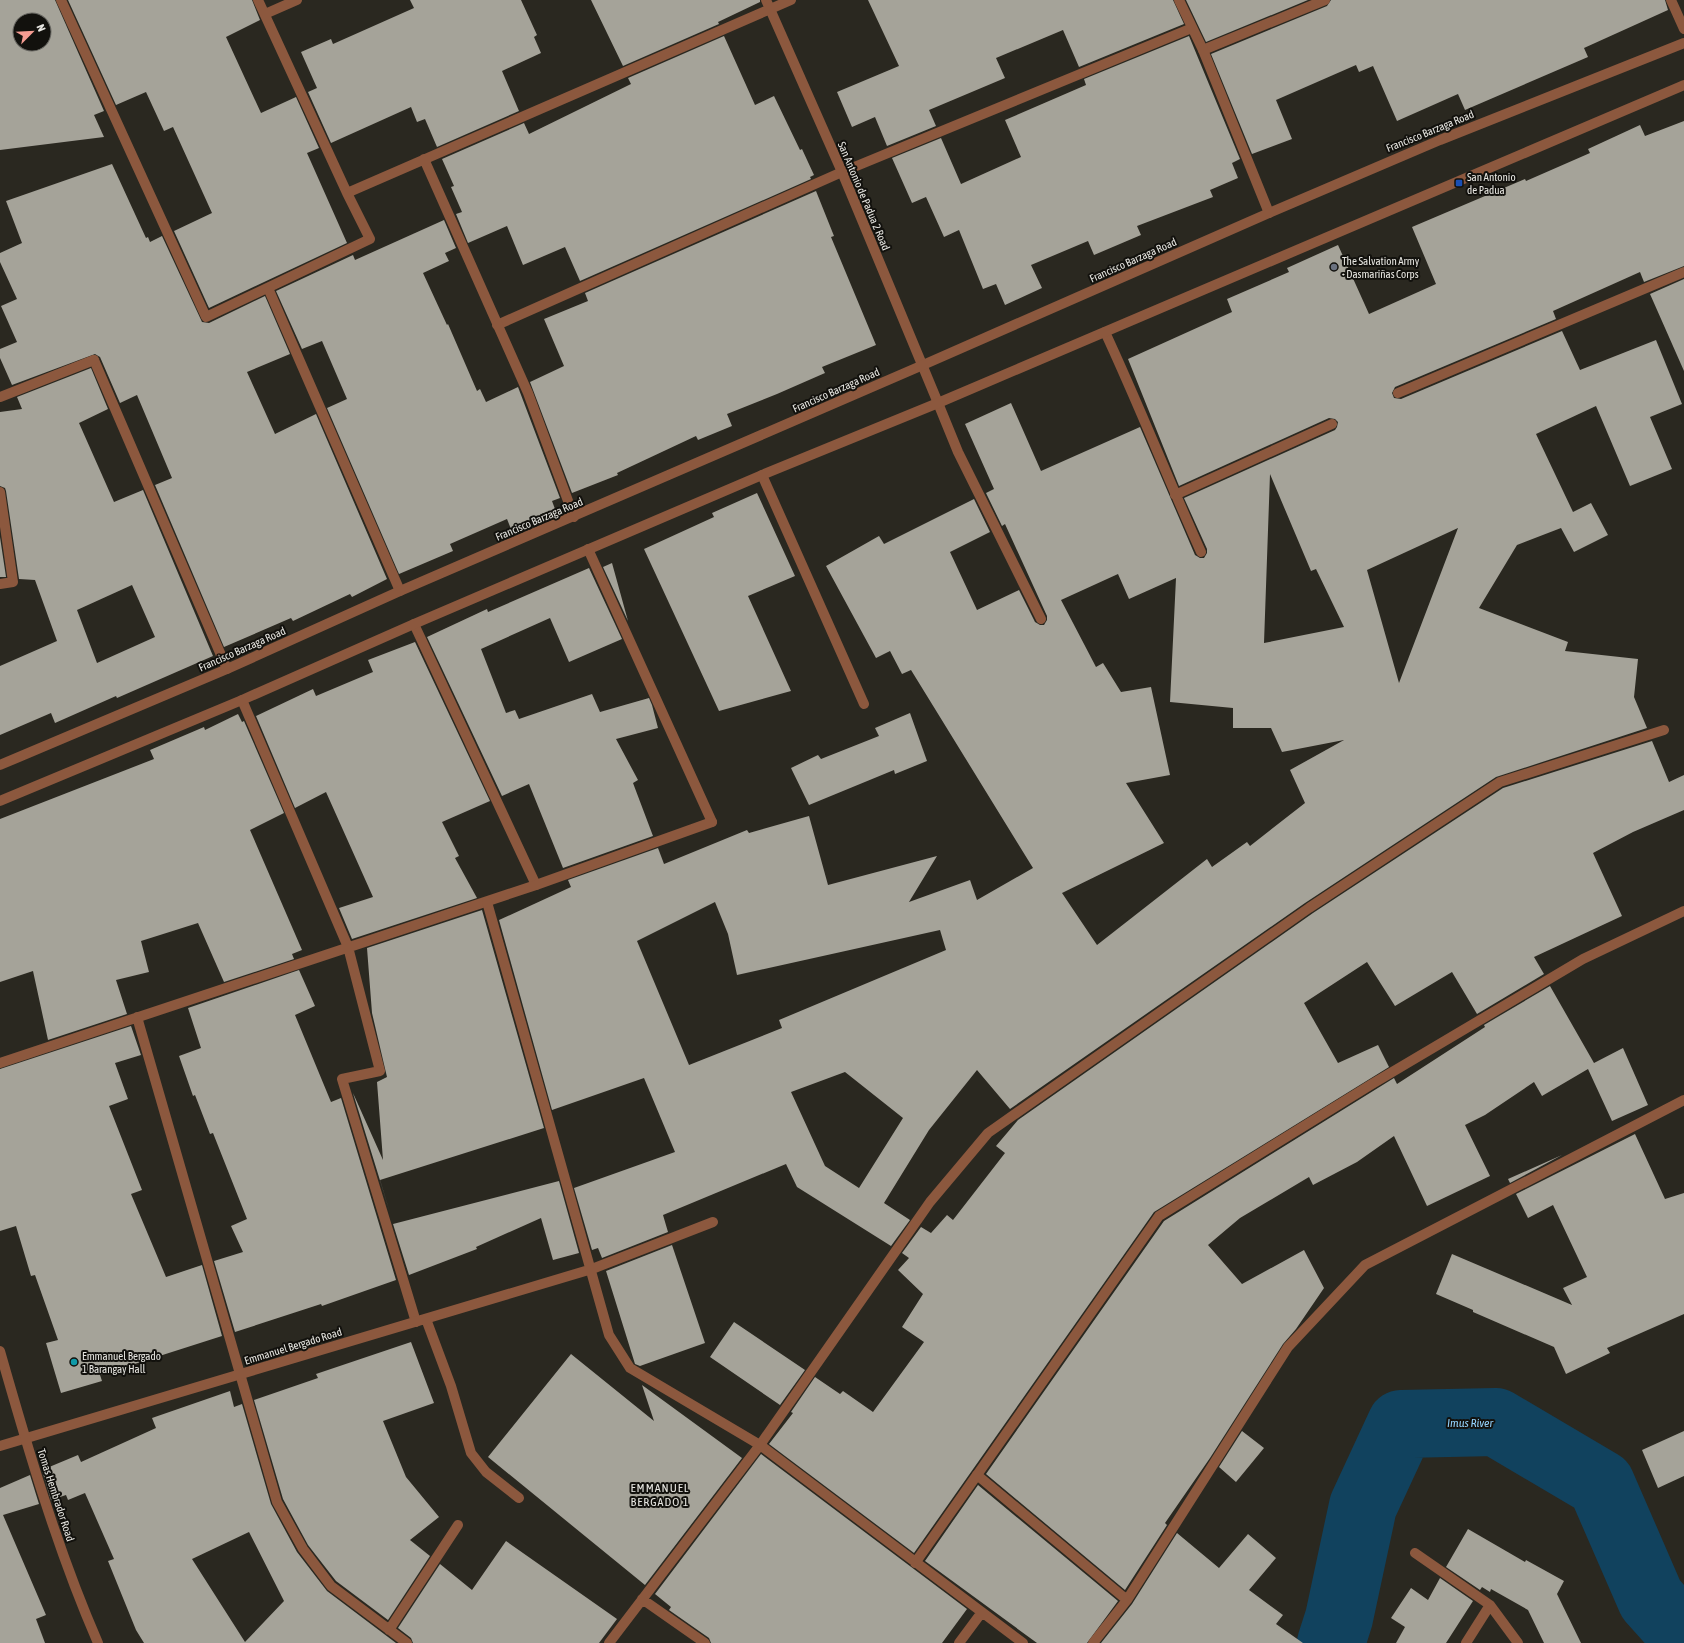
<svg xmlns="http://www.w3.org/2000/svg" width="1684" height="1643" viewBox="0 0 1684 1643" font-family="'Asap Condensed',sans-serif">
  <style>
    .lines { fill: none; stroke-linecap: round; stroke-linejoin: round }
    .river { stroke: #11425e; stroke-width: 68 }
    .building { fill: #a5a399; fill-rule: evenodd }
    .service { stroke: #8c583e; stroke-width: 10 }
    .pedestrian { stroke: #8c583e; stroke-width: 10 }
    .minor { stroke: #8c583e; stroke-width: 10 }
    .tertiary { stroke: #8c583e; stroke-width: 10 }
    .transit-dot { fill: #1a4fb4; stroke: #12110d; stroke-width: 1.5 }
    .worship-dot { fill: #6b7280; stroke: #12110d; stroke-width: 1.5 }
    .culture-dot { fill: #0f9aa8; stroke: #12110d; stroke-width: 1.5 }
    .labels { text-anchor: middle; stroke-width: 4; stroke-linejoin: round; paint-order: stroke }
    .street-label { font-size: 11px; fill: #e8e7e2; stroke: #12110d }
    .poi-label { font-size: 11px; fill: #e8e7e2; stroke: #12110d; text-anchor: start }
    .water-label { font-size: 12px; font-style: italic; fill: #92d1fb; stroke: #12110d }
    .neighbourhood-label { font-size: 12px; letter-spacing: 1px; fill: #e8e7e2; stroke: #12110d }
  </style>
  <rect width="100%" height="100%" fill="#2a2820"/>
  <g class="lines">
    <path class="river" d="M1331 1643 1339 1618 1363 1506 1401 1424 1496 1422 1601 1484 1651 1599 1684 1636"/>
  </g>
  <path class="building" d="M0 0H55L104 111 94 115 104 137 0 150ZM20 20H44V44H20Z
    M68 0H252L260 20 226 37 261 113 296 97 319 148 307 153 347 243 209 308 174 231 212 213 173 127 164 131 146 92 116 105Z
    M410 0H521L537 35 534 37 541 53 502 71 519 111 437 147 425 119 417 122 411 107 331 143 308 92 317 88 301 52 331 39 333 44 414 8Z
    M591 0H760V2L718 22 719 24 623 66Z
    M868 0H1173L1184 24 1079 67 1063 30 996 58 1005 78 929 110 936 126 887 146 875 117 852 127 837 92 899 66Z
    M1186 0H1308L1206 42Z
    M1331 0H1665L1668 10 1584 48 1588 57 1465 110 1458 94 1397 121 1373 66 1359 72 1356 65 1276 100 1292 139 1252 154 1211 54 1327 6Z
    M724 36 755 105 774 96 800 150 802 149 814 175 810 177 811 179 580 281 565 247 523 265 507 226 468 243 456 214 462 212 451 187 454 186 442 159 524 123 529 134 631 84 628 78Z
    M1189 36 1240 159 1232 163 1238 178 1210 190 1213 197 1137 226 1141 235 1094 255 1088 241 1031 265 1042 288 1005 305 996 284 983 289 959 230 944 237 926 197 912 203 892 158 941 138 961 184 1021 157 1005 120 1086 85 1084 79Z
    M1684 121V266L1644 282 1640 272 1553 311 1556 319 1395 387 1392 393 1394 398 1401 399 1562 331 1580 370 1656 340 1682 404 1650 417 1672 469 1630 486 1596 406 1536 434 1573 512 1591 503 1608 535 1574 552 1561 528 1517 545 1479 608 1568 642 1565 651 1638 659 1634 697 1647 728 1496 777 1305 903 1010 1109 977 1070 929 1130 884 1203 910 1220 891 1246 797 1187 786 1164 663 1215 668 1232 602 1258 598 1248 592 1250 574 1188 675 1152 644 1078 552 1110 499 920 571 887 568 880 658 848 664 864 747 830 749 833 809 816 828 885 937 856 909 902 970 880 977 900 1033 868 911 670 902 674 890 651 876 658 826 566 879 536 884 544 974 499 990 532 950 552 977 610 1019 590 1035 622 1040 625H1044L1047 620V616L1005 524 1002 526 986 493 994 489 965 424 1011 403 1041 471 1140 427 1195 555 1200 558H1204L1207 553V549L1184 498 1335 430 1337 427 1338 422 1335 419 1329 418 1179 486 1128 359 1232 312 1227 299 1289 272 1287 268 1338 245 1369 314 1436 284 1412 227 1525 179 1526 181 1590 153 1588 149 1640 125 1645 136ZM1270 474 1311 571 1316 569 1344 627 1264 643ZM1458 528 1399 683 1367 570ZM1118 574 1129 599 1176 578 1170 702 1233 708V728H1271L1282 752 1344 740 1290 770 1305 803 1250 846 1247 842 1212 867 1207 859 1097 945 1062 893 1164 843 1126 783 1170 775 1151 687 1121 692 1103 663 1096 667 1061 600ZM715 902 728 934 737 975 940 930 946 950 779 1020 782 1028 689 1065 637 941ZM845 1072 903 1118 859 1188 825 1166 791 1092Z
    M112 164 146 238 148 237 150 242 162 236 202 322 209 323 265 296 290 354 247 372 275 434 316 414 387 579 352 597 350 594 293 621 291 618 224 647 155 485 172 478 137 395 120 403 100 357 95 354 12 385 0 358V349L17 342 1 306 17 299 0 262V253L22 243 6 201Z
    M816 191 834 236 831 237 876 345 822 367 825 373 777 394 727 414 732 426 698 440 696 436 617 473 618 475 572 493 530 382 564 366 544 319 588 301 585 293Z
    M444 220 456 248 445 253 449 261 423 273 447 325 448 324 477 391 480 389 486 402 518 387 560 498 552 501 555 509 511 529 507 519 450 544 453 551 399 574 327 408 347 399 322 341 302 349 276 291 353 255 355 260Z
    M1684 279V371L1650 294Z
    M91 368 108 409 79 423 114 502 143 490 213 656 117 698 116 696 55 723 51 713 0 735V666L57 641 35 580 19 579 6 491 5 488 0 486V412L22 409 17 397ZM132 585 155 637 97 663 77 610Z
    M757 493 795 576 748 596 791 691 719 711 644 549 714 517 712 513Z
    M0 537 6 577H0Z
    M612 563 628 621 603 567Z
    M589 568 622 639 569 662 550 618 481 649 506 713 515 710 519 719 592 694 600 712 649 698 652 705 658 728 616 739 638 780 633 783 653 836 563 868 529 784 502 796 427 637 487 609 488 612Z
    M415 642 490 801 442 822 459 856 455 858 477 898 352 939 339 908 373 897 326 792 295 808 256 716 313 689 316 696 373 672 368 660Z
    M910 713 927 761 895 774 894 770 809 805 791 768 818 755 821 759 879 736 875 728Z
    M238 714 242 722 244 721 284 813 250 830 302 950 292 954 294 959 224 982 198 923 141 941 149 972 116 980 127 1014 48 1040 33 971 0 982V819L154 759 150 750 204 727 205 730Z
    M1652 741 1669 782 1684 775V810L1633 832 1593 853 1622 916 1534 957 1544 974 1477 1014 1452 972 1395 1006 1367 962 1304 1003 1338 1063 1378 1045 1389 1067 1154 1212 914 1553 769 1444 793 1413 791 1412 815 1377 840 1394 843 1391 873 1412 924 1342 902 1327 923 1294 898 1270 909 1258 902 1253 921 1227 931 1233 947 1215 953 1220 1005 1153 996 1146 1018 1120 1313 913 1503 788Z
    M482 910 544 1128 380 1180 391 1216 353 1093 383 1160 377 1082 387 1077 372 1013 367 948Z
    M299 970 315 1006 295 1015 331 1102 341 1098 396 1280 322 1306 321 1304 235 1332 214 1261 243 1252 231 1226 247 1219 213 1133 210 1134 195 1095 193 1096 179 1056 201 1048 188 1008Z
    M1550 986 1594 1063 1623 1048 1648 1105 1612 1121 1588 1069 1542 1096 1534 1082 1485 1115 1465 1125 1490 1176 1427 1206 1394 1136 1357 1162 1313 1185 1309 1177 1240 1218 1208 1245 1242 1284 1304 1250 1324 1288 1296 1329 1283 1344 1210 1458 1165 1523 1167 1525 1125 1590 986 1474 1164 1221 1394 1078 1397 1084 1485 1027 1484 1025Z
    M131 1026 141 1055 115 1063 128 1099 109 1106 142 1190 131 1194 166 1277 202 1265 222 1336 100 1375 102 1381 61 1393 46 1343 58 1340 35 1275 31 1276 16 1226 0 1231V1069Z
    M1635 1134 1665 1199 1684 1193V1314L1607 1348 1610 1353 1566 1374 1554 1347 1473 1312V1310L1436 1294 1452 1254 1572 1305 1563 1288 1587 1277 1553 1205 1528 1218 1516 1194Z
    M1562 1155 1510 1183 1508 1179Z
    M559 1181 579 1253 553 1260 541 1218 476 1247 477 1249 409 1275 393 1224Z
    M672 1245 705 1343 640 1366 635 1364 606 1271Z
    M734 1322 805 1370 780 1405 710 1357Z
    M411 1342 434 1403 383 1421 406 1477 439 1517 410 1540 430 1556 388 1620 336 1581 308 1545 283 1499 254 1400 318 1378 316 1374Z
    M571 1354 654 1421 642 1385 742 1458 645 1585 488 1457Z
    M230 1391 234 1407 242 1404 271 1504 297 1552 327 1591 396 1643H144L136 1630 108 1561 114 1559 85 1493 68 1500 66 1495 51 1500 42 1470 78 1455 81 1462 156 1428 152 1418ZM249 1532 284 1601 245 1642 192 1559Z
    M1242 1431 1264 1448 1236 1482 1219 1467Z
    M1684 1431V1476L1658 1488 1642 1450Z
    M761 1454 967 1609 942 1643H711L709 1638 669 1610 671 1607 655 1594Z
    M30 1475 39 1504 3 1515 46 1615 36 1619 45 1643H0V1488Z
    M978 1485 1118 1601 1087 1643H1037L925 1561Z
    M1468 1529 1525 1562 1526 1560 1564 1581 1557 1594 1581 1643H1544L1528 1610 1491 1589 1490 1592 1482 1587 1480 1590 1446 1567Z
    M1177 1533 1219 1568 1248 1534 1276 1558 1249 1590 1283 1615 1276 1624 1303 1643H1101L1132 1604Z
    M506 1541 617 1619 599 1643H413L411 1638 398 1628 440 1564 472 1590Z
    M1440 1578 1473 1601 1446 1643H1396L1405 1627 1391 1618 1411 1588 1428 1600Z"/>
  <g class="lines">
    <path class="service" d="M94 360 227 669
      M938 403 958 452 1041 619
      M588 549 712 822
      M414 624 536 885"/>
    <path class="pedestrian" d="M1203 50 1325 0
      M497 325 842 172 1192 28
      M1398 393 1684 272
      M762 475 864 704
      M242 700 348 947 380 1071 342 1079 416 1322
      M137 1017 277 1502 303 1549 331 1586 407 1643
      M0 1063 536 885 712 822
      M642 1599 705 1643
      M1127 1600 977 1475 1159 1216 1372 1084 1583 959 1684 911
      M389 1630 458 1525
      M609 1643 760 1445 930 1202 988 1133 1309 908 1500 782 1664 730
      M1093 1643 1127 1600 1288 1347 1365 1265 1684 1100"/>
    <path class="minor" d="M61 0 206 317 370 239 347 193 258 0
      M766 0 842 172 938 403
      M1179 0 1203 50 1269 213
      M1671 0 1684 29
      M265 14 297 0
      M424 159 528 393 574 517
      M347 193 791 0
      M268 288 400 591
      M1105 332C1139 405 1168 479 1201 552
      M0 397 94 360
      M0 492 13 582 0 584
      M1175 495 1332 424
      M487 902 609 1335 630 1368 760 1445 1023 1643
      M426 1319 451 1386 471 1453 486 1472 519 1498
      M0 1446 592 1269 713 1222
      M1415 1553 1490 1605 1518 1643
      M915 1563 977 1475
      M959 1643 982 1612
      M1466 1643 1490 1605"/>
    <path class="tertiary" d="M0 765 227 669 400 591 923 365 1269 213 1440 140 1684 43
      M0 801 242 700 414 624 762 475 938 403 1684 85
      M0 1351C28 1449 57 1549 98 1643"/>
  </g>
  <rect class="transit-dot" x="1455" y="179" width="8" height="8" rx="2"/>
  <circle class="worship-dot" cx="1334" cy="267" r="4"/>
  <circle class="culture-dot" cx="74" cy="1362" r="4"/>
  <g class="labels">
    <g class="street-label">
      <text transform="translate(1430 131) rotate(-22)" y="4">Francisco Barzaga Road</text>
      <text transform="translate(864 196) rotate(67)" y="4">San Antonio de Padua 2 Road</text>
      <text transform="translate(1133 260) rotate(-24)" y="4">Francisco Barzaga Road</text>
      <text transform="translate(836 390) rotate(-24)" y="4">Francisco Barzaga Road</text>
      <text transform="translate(539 519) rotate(-23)" y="4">Francisco Barzaga Road</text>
      <text transform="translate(242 649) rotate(-24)" y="4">Francisco Barzaga Road</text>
      <text transform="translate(293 1346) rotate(-17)" y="4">Emmanuel Bergado Road</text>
      <text transform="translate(56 1495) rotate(72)" y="4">Tomas Hembrador Road</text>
    </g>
    <g class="poi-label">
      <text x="1467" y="181">San Antonio<tspan x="1467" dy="13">de Padua</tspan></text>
      <text x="1342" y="265">The Salvation Army<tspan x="1342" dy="13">- Dasmariñas Corps</tspan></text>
      <text x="82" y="1360">Emmanuel Bergado<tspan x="82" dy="13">1 Barangay Hall</tspan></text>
    </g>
    <g class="water-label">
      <text x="1470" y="1427">Imus River</text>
    </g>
    <g class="neighbourhood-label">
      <text x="660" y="1492">EMMANUEL<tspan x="660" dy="14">BERGADO 1</tspan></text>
    </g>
  </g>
  <g transform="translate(32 32) rotate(66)"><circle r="19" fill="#12110d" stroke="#686762"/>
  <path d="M0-3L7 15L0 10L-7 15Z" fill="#f59c92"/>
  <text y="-6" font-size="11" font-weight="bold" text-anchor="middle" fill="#e8e7e2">N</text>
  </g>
</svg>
